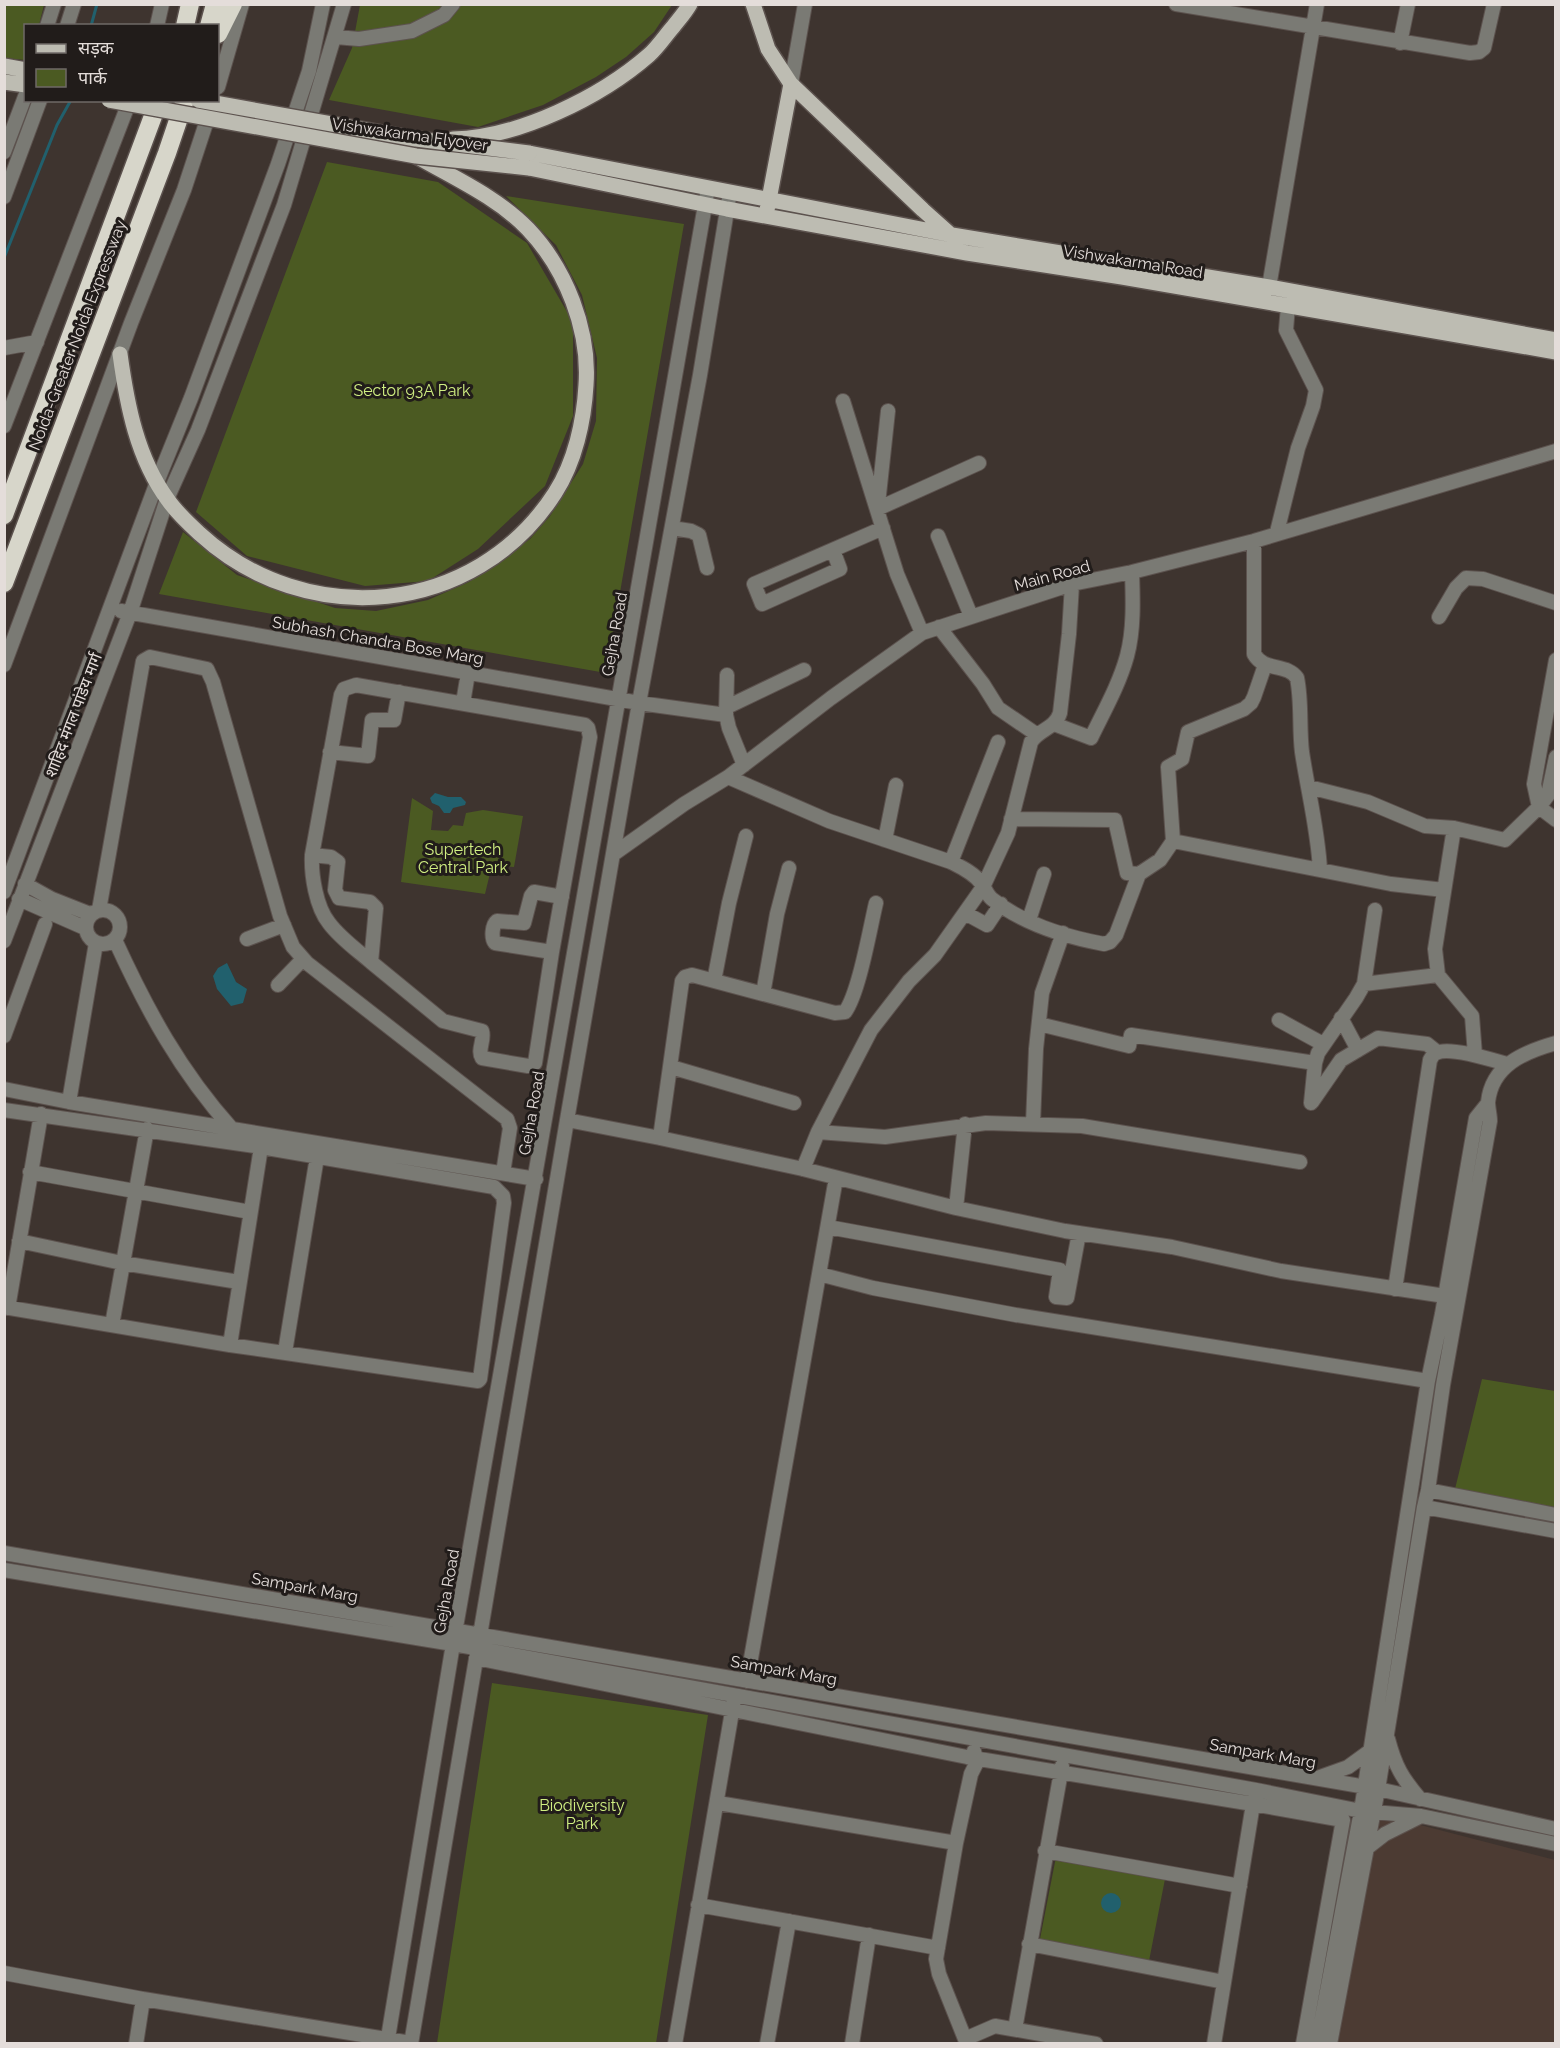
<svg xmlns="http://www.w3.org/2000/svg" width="1560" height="2048" viewBox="0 0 1560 2048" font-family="Raleway,'Noto Sans Devanagari',sans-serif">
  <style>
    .built { fill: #4c3b33 }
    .green { fill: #4b5a22 }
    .water { fill: #21606d }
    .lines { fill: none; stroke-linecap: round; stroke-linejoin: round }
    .stream { stroke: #21606d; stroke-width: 3 }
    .minor-casing { stroke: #5c524e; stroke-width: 16 }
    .major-casing { stroke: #5c524e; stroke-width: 18 }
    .highway-casing { stroke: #5c524e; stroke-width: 21 }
    .minor { stroke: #7a7a74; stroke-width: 14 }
    .major { stroke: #bdbcb2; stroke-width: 15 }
    .highway { stroke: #d7d6ca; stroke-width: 18 }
    .major-bridge-casing { stroke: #5c524e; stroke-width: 18; stroke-linecap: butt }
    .major-bridge { stroke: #bdbcb2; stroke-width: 15 }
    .labels { text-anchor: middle; stroke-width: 6; stroke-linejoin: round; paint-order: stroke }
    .street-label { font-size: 16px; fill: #e4ddda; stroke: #211c1a }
    .park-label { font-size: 16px; fill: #d0ef82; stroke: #211c1a }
  </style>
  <rect width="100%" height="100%" fill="#3e342f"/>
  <path class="built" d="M1374 1813 1555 1860V2043L1337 2044Z"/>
  <path class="green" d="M5 4 44 5 39 25 26 26 25 60 5 58Z
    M360 5H672L654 32 626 57 596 77 543 105 478 127 329 100 352 48Z
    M327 162 438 182 527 243 573 322V416L545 486 478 549 428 581 365 586 247 556 196 512Z
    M506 196 684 224 606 673 159 594 183 532 237 575 335 608 376 611 428 600 469 582 530 539 550 516 583 464 596 421 597 358 582 295 556 245Z
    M412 798 433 811 431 830 448 831 453 825 463 826 466 813 483 810 523 816 514 867 492 865 485 894 401 882Z
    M1482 1379 1555 1391V1507L1455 1489Z
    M492 1683 708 1715 656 2043H437Z
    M1056 1857 1165 1879 1149 1961 1040 1939Z"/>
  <path class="water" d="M435 793 448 797H461L466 802 465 805 453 808 450 813H444L439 806 432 803 430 798Z
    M227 963 236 982 247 989 243 1003 231 1006 217 989 213 976 218 968Z
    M1101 1903a10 10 0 1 1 20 0a10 10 0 1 1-20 0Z"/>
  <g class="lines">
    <path class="stream" d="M91 26 97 4
      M4 258 57 125 71 100"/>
    <g class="minor-casing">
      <path id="minor" d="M1176 4 1470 53 1479 52 1484 48 1494 4
        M47 26 54 4
        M67 26 74 4
        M157 26 162 4
        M336 37 359 39 412 31 444 15 453 4
        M1400 43 1408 4
        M791 84 805 4
        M218 87 242 4
        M4 152 26 94
        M4 197 40 100
        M1269 287 1317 4
        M4 348 37 342
        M843 401 897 574 922 633
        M4 426 130 100
        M878 504 888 411
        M877 509 979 463
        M672 528 691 531 699 535 707 568
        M1277 532 1298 448 1313 406 1316 390 1286 330 1288 306
        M938 536 971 616
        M1254 541V654C1264 672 1287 663 1297 678 1302 702 1299 728 1302 752 1308 792 1318 830 1320 870
        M833 550 840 569 762 604 754 584 883 528
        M121 611 639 703 726 715
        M1439 617 1456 588 1466 578 1483 579 1556 603
        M939 627 983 684 998 708 1036 734
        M1556 660 1534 784 1539 807 1556 820
        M4 665 131 323 184 190 211 108
        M727 675 726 715 729 728 744 765
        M356 685 585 725 588 728 590 737 552 952 535 1063 528 1066 482 1058C477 1050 485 1040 482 1031L443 1021 371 962 376 908 370 902 339 898 335 890 338 862 331 857 312 855 341 695 344 689Z
        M463 703 468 673
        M727 707 804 670
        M1054 724 1091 738C1104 711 1119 685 1127 656 1134 630 1133 600 1132 572
        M330 752 368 756 372 720H394L399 692
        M728 777 829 821 951 862C961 867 974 873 981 883 985 888 987 895 992 899 1022 923 1066 937 1104 944L1110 942 1116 935 1139 874 1160 860 1173 841 1168 767 1182 759 1188 732 1244 709 1251 703 1254 697 1265 665
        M1309 787 1368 802 1425 826 1454 828 1505 840 1539 807 1548 795 1556 757
        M1011 819 1115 820 1127 873 1139 874
        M1454 828 1435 949 1438 975 1472 1016 1475 1055
        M885 840 896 785
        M1173 841 1391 884 1444 890
        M615 853 684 804 728 777 831 698 922 633 1072 584 1132 572 1254 541 1556 451
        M312 855C311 875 316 907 329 923 340 938 357 950 371 962
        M951 862 998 742
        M25 884 52 899 90 914
        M4 892 157 482 191 398 278 164 309 71 323 4
        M19 899 85 928
        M86 927a17 17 0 1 1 34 0a17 17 0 1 1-34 0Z
        M99 910 143 661 150 657 207 669 213 682 280 916 293 947 307 963 507 1119 510 1128 503 1173
        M965 913 987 925 1001 904
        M1029 920 1044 874
        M247 939 284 925
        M115 940C147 1010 180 1071 232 1129
        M4 941 130 613 167 499 198 430 284 205 344 4
        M552 952 495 943C491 938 492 925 497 921L524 923 531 896 534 892 562 897
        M714 981 729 903 746 836
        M1364 984 1438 975
        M278 985 303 959
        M763 994 777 914 789 868
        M1341 1018 1358 1050
        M1279 1020 1323 1044
        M1039 1024 1129 1046 1131 1035 1315 1063
        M4 1036 45 924
        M671 1067 794 1103
        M4 1089 69 1102 536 1179
        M69 1102 96 943
        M1312 1102 1341 1060 1378 1038 1427 1044 1437 1052
        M1311 1103 1315 1063 1318 1053 1356 998 1364 984 1375 910
        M4 1110 261 1147 494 1187 503 1196 504 1203 480 1379 478 1381 230 1345 4 1307
        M567 1120 660 1138 803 1169 956 1208 1065 1231 1172 1247 1281 1271 1445 1296
        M1033 1124 1036 1049 1042 993 1063 933
        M818 1132 885 1137 986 1123 1082 1126 1300 1162
        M660 1138 682 981 685 977 692 975 835 1013 845 1012C859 993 870 928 876 903
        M803 1169 818 1132 871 1030 909 981 935 955 983 887 1008 833 1031 742C1039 729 1055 729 1060 713L1069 634 1072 584
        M30 1172 250 1212
        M956 1208 965 1124
        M828 1227 1060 1270 1056 1297 1067 1298 1079 1233
        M19 1241 122 1263 239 1282
        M819 1274 873 1288 1016 1315 1428 1381
        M1395 1289 1430 1060C1432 1057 1433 1054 1436 1053 1449 1046 1493 1060 1507 1064
        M8 1308 41 1114
        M112 1325 147 1129
        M230 1345 261 1147
        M285 1352 317 1157
        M1428 1490 1556 1515
        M1424 1507 1556 1531
        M4 1553 1378 1789 1556 1829
        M4 1570 453 1644 1256 1790 1361 1811 1421 1816 1556 1844
        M476 1658 967 1757 1253 1804 1256 1790
        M747 1681 836 1178
        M1388 1739C1395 1766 1402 1778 1420 1799
        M1320 1777 1348 1767 1370 1751
        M718 1803 956 1843
        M1367 1848 1385 1834 1419 1817
        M1045 1851 1240 1886
        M698 1905 938 1948
        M1029 1944 1224 1982
        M4 1973 143 1999 411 2043
        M1015 2029 1062 1766
        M965 2039 995 2026 1096 2044
        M136 2044 143 1999
        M387 2044 453 1644 708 188
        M411 2044 567 1120 639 703 700 375 729 198
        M675 2044 734 1700
        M767 2044 789 1921
        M852 2044 869 1935
        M967 2044 939 1974 936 1959 956 1843 971 1774 977 1762 974 1751
        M1214 2044 1253 1804 1343 1820 1303 2044
        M1317 2044 1361 1811 1428 1381 1442 1314 1476 1118 1488 1103
        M1330 2044 1378 1789 1424 1507 1428 1490 1443 1385 1490 1121C1490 1115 1488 1108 1488 1102 1492 1065 1524 1052 1556 1043"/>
    </g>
    <g class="major-casing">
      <path id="major" d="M753 4 768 49 791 84 923 210 951 235
        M4 66 26 70
        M4 82 26 85
        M453 139C518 138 601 97 649 55 658 47 665 36 673 27 679 19 685 13 690 4
        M529 153 952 235 1269 287 1556 340
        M529 168 727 209 967 253 1122 277 1556 352
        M767 210 791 84
        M120 354C127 405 137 458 168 500 177 513 188 523 200 534 306 631 475 617 555 493 575 462 584 421 586 385 590 330 566 269 528 229 497 197 454 178 416 156"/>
    </g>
    <g class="highway-casing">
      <path id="highway" d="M185 26 190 4
        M209 26 215 4
        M218 34 233 4
        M4 515 159 100
        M4 583 167 153 185 100"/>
    </g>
    <use href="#minor" class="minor"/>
    <use href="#major" class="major"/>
    <use href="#highway" class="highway"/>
    <g class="major-bridge-casing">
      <path id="major-bridge" d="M109 100 416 156 529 168
        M198 100 416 139 529 153"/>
    </g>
    <use href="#major-bridge" class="major-bridge"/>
  </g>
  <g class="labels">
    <g class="street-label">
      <text transform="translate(410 134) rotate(8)" y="6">Vishwakarma Flyover</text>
      <text transform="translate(1133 261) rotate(9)" y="6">Vishwakarma Road</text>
      <text transform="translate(77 335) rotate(-69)" y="6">Noida-Greater Noida Expressway</text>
      <text transform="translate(1052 575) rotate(-15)" y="6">Main Road</text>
      <text transform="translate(614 634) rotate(-80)" y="6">Gejha Road</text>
      <text transform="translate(378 640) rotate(10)" y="6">Subhash Chandra Bose Marg</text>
      <text transform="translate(73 715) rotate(-69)" y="6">शाहिद मंगल पांडेय मार्ग</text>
      <text transform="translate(531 1113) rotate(-80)" y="6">Gejha Road</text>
      <text transform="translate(305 1587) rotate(10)" y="6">Sampark Marg</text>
      <text transform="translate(446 1591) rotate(-80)" y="6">Gejha Road</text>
      <text transform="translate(784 1670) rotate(10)" y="6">Sampark Marg</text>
      <text transform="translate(1263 1753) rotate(10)" y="6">Sampark Marg</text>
    </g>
    <g class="park-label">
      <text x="412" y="396">Sector 93A Park</text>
      <text x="463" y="855">Supertech<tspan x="463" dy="18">Central Park</tspan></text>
      <text x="582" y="1811">Biodiversity<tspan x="582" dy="18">Park</tspan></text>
    </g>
  </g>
  <rect width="1560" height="2048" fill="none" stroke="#e4ddda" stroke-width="12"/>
  <rect x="24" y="24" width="195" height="78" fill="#211c1a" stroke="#6f6967" stroke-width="1.5"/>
  <rect x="36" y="44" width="30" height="9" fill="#bdbcb2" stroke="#6f6967" stroke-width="1.5"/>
  <text x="78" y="54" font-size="18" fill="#e4ddda">सड़क</text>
  <rect x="36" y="69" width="30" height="18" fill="#4b5a22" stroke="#6f6967" stroke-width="1.5"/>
  <text x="78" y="84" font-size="18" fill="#e4ddda">पार्क</text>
</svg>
